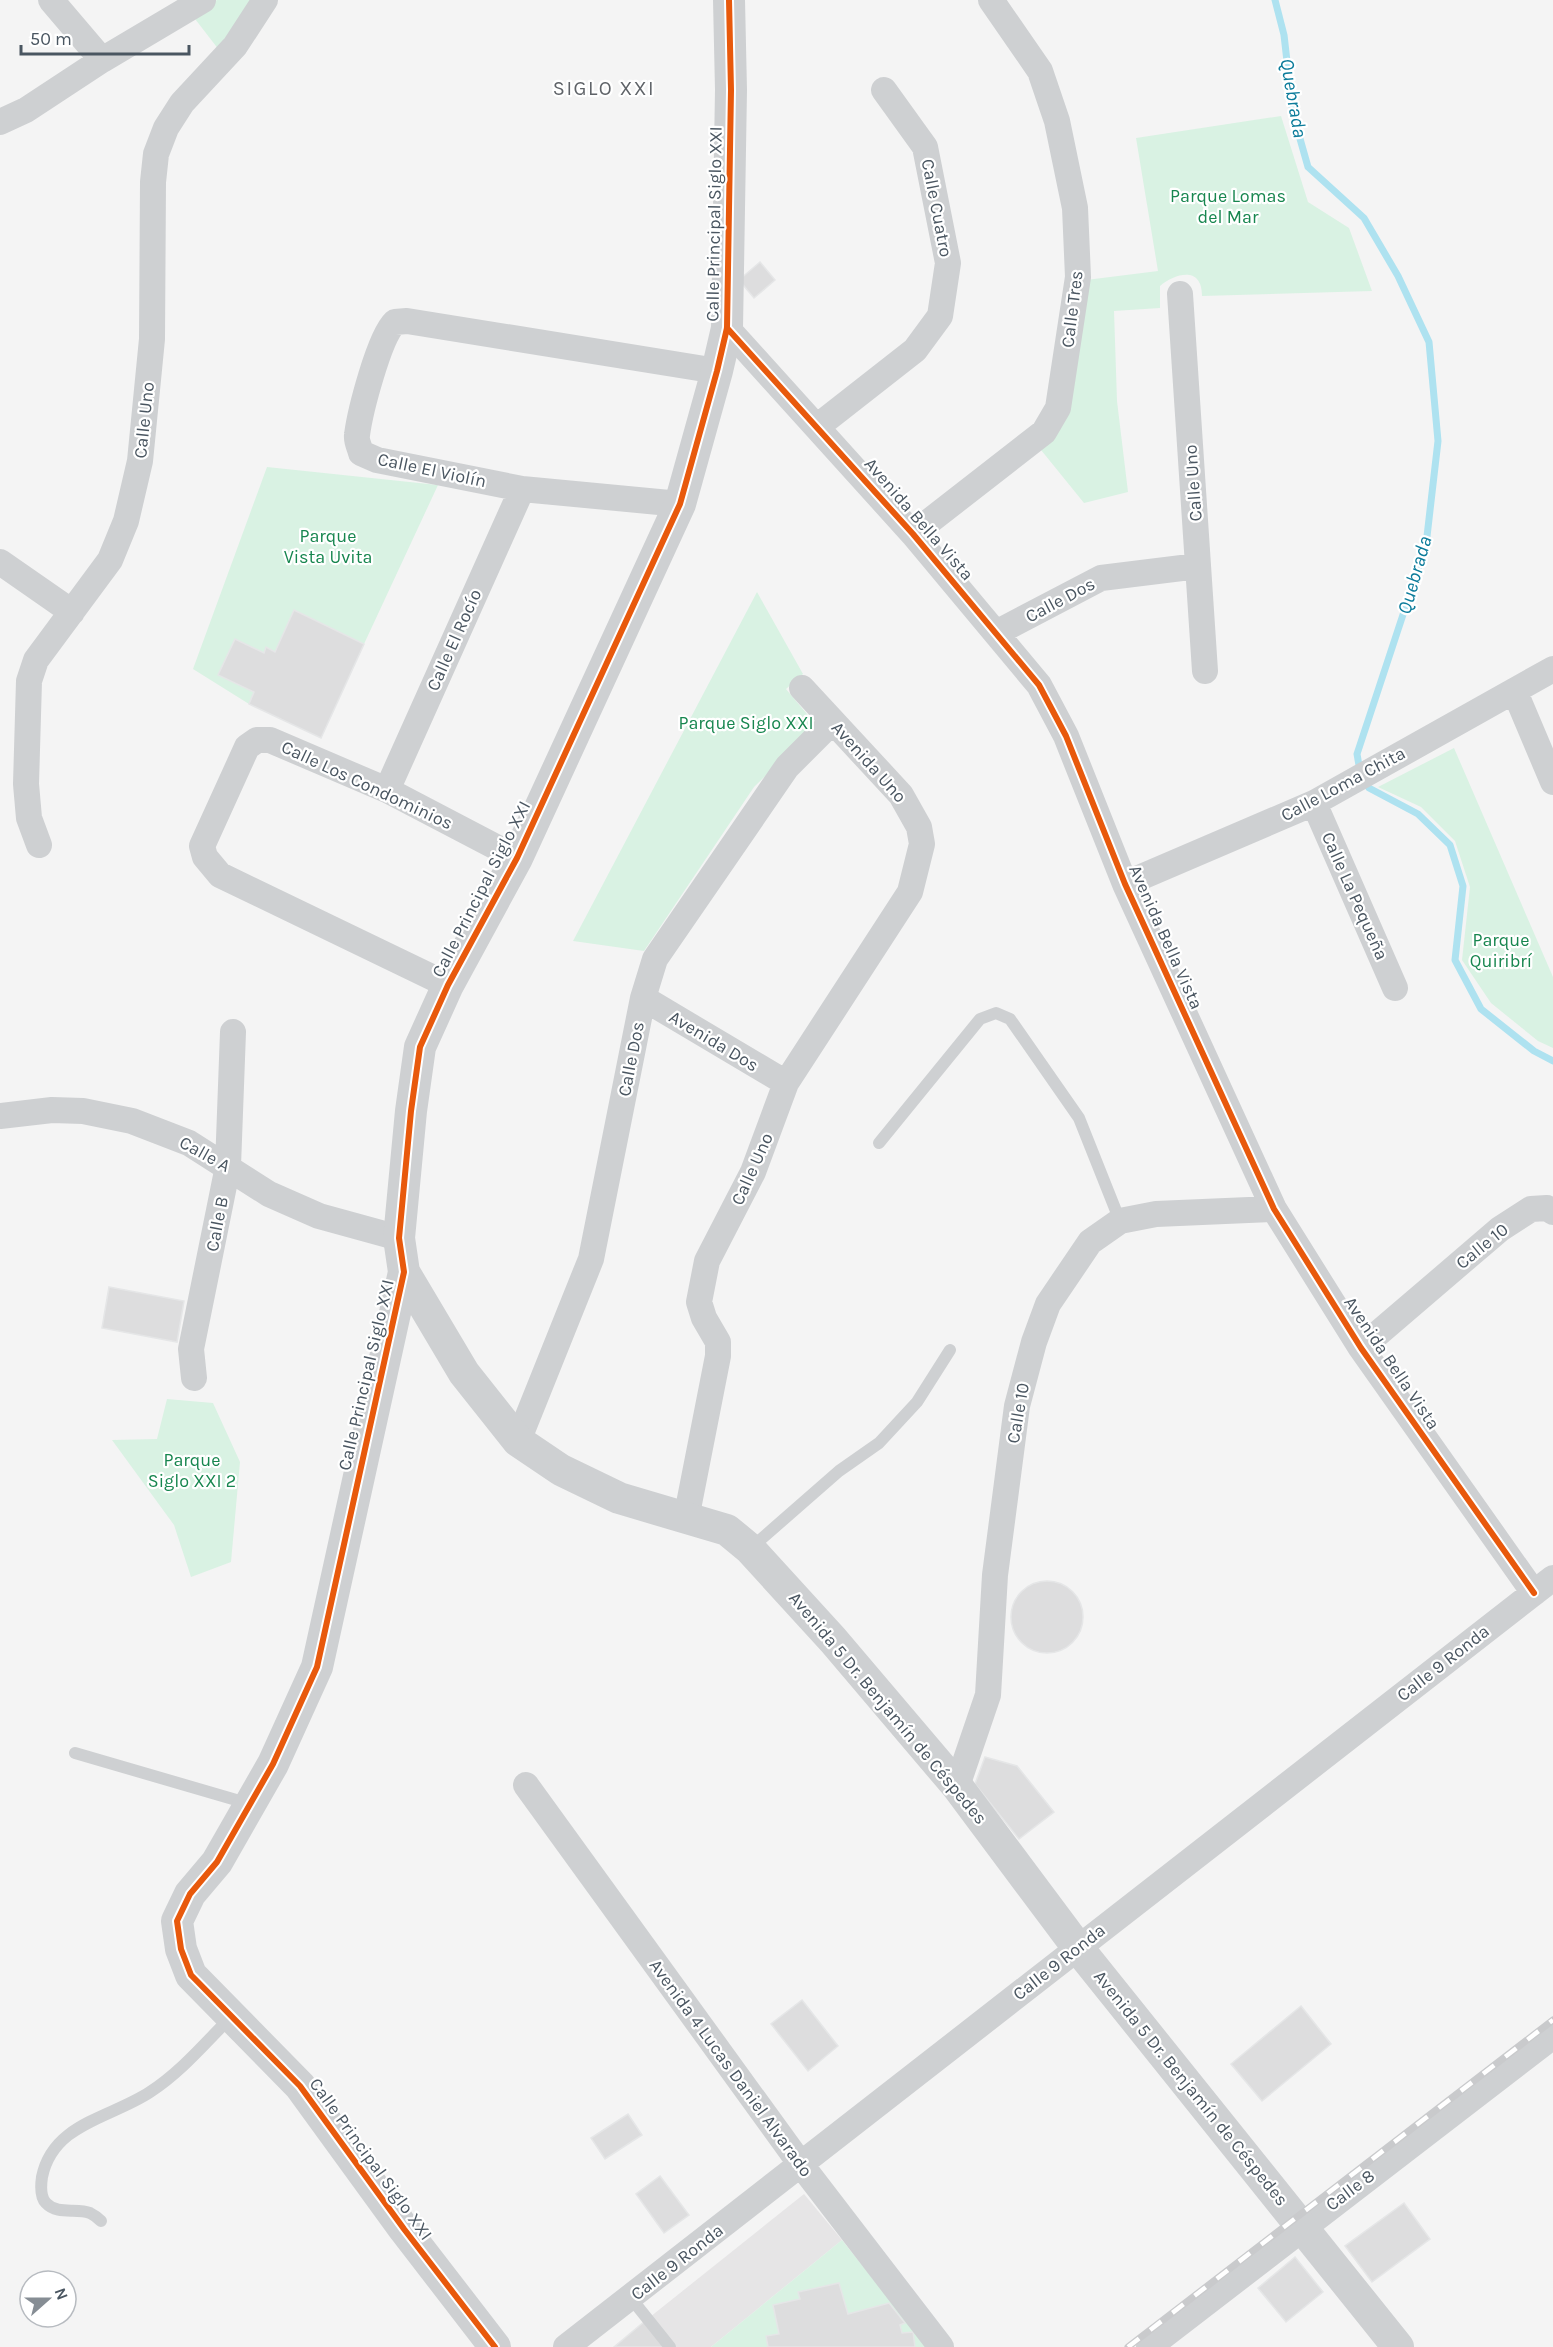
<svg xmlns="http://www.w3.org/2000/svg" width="1553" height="2347" viewBox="0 0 1553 2347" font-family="Karla,sans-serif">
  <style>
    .education { fill: #e6e5e6 }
    .green { fill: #d9f2e3 }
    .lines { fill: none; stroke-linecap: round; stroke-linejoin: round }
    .stream { stroke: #aee2f0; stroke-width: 7 }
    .building { fill: #ddddde; stroke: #e5e6e7; stroke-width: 1.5 }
    .service { stroke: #ced0d2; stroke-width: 12 }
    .minor { stroke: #ced0d2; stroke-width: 26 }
    .tertiary { stroke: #ced0d2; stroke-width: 32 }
    .rail-casing { stroke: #c9cacc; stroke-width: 7 }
    .rail { stroke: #fff; stroke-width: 4.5; stroke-dasharray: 14; stroke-linecap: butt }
    .cycleway-casing { stroke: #fff; stroke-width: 10 }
    .cycleway { stroke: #e8590c; stroke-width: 6 }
    .labels { text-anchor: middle; stroke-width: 4.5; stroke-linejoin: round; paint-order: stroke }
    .park-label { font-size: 18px; fill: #17864f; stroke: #fff }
    .street-label { font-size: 18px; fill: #4a5661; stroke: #fff }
    .neighbourhood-label { font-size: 20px; letter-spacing: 1.5px; fill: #5f6368; stroke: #fff }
    .water-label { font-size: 20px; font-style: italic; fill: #0c7c9b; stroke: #fff }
  </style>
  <rect width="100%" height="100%" fill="#f4f4f4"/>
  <path class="education" d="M804 2194 842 2240 711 2347H666L645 2321Z"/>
  <path class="green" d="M217 0H256L219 50 192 15Z
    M1281 116 1308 202 1349 228 1372 291 1202 296C1202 266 1176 273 1160 286V308L1114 311 1117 401 1128 492 1084 503 1037 445 1086 280 1158 271 1136 138Z
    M267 467 438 485 364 644 294 611 275 652 266 648 264 653 235 639 218 675 254 692 249 704 193 669Z
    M757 592 803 674 786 689 817 726 754 787 644 951 573 941Z
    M1454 748 1553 977V1048L1538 1041 1491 1003 1462 960 1470 887 1455 841 1421 807 1378 787Z
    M167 1399 213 1403 240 1462 231 1562 191 1577 174 1525 112 1440 157 1439Z
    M842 2240 927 2347H711Z"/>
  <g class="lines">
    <path class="stream" d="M1275 0 1284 35 1293 114 1308 167 1364 218 1398 276 1429 342 1438 441 1426 545 1357 754 1360 771
      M1365 781 1369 788 1418 814 1450 845 1463 886 1455 960 1481 1009 1534 1051 1553 1061"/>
  </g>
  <path class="building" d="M760 262 775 280 754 298 739 280Z
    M294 610 364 644 321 738 249 704 254 692 218 675 235 639 264 653 266 647 275 652Z
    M109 1287 184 1301 177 1342 102 1328Z
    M1011 1617a36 36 0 1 1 72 0a36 36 0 1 1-72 0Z
    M985 1757 1017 1766 1054 1812 1019 1839 975 1784Z
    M802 2000 838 2046 808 2071 771 2024Z
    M1301 2006 1331 2044 1262 2101 1231 2064Z
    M628 2114 642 2135 605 2159 591 2138Z
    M660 2176 689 2215 664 2233 636 2194Z
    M1404 2203 1430 2239 1372 2282 1345 2246Z
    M1295 2257 1323 2292 1286 2322 1258 2288Z
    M839 2283 848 2314 889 2303 905 2323 900 2325 902 2333 913 2332 915 2347H768L766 2336 779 2334 773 2305 800 2299 798 2292Z
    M645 2321 666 2347H614Z"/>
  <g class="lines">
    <path class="service" d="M879 1143 980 1019 996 1013 1010 1019 1079 1118 1120 1221
      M751 1548 839 1471 879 1443 917 1402 950 1350
      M75 1753 250 1804
      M101 2221C98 2218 94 2215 90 2213 77 2207 58 2216 46 2203 40 2197 41 2184 42 2177 53 2123 111 2118 150 2092 181 2072 205 2043 231 2017
      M630 2297 670 2347"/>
    <path class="minor" d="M51 0 102 60
      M0 122 26 110 102 60 203 0
      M1180 294 1205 671
      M727 328 913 534 1039 685 1066 736 1125 884 1274 1209 1361 1348 1534 1593
      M818 426 915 350 940 316 948 263 925 147 884 90
      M680 504 522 489 377 460 361 453C360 448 356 441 357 435 360 412 379 337 395 322L407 321 717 371
      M913 534 1044 432 1058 408 1078 277 1075 208 1057 121 1040 71 991 0
      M0 562 72 612
      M996 633 1101 578 1198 566
      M1515 692 1553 782
      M387 790 522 489
      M1314 803 1395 988
      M39 845 29 818 26 784 29 681 36 660 110 560 126 521 140 461 152 339 153 182 156 154 166 128 182 103 235 46 265 0
      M1125 884 1314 803 1553 669
      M448 985 220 875 205 857 202 846 247 747 257 740H270L387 790 517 858
      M643 998 786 1083
      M0 1116 52 1110 83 1111 132 1121 189 1143 269 1194 319 1216 399 1238
      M1361 1348 1500 1229 1531 1209 1547 1208 1553 1212
      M194 1378 191 1349 228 1166 233 1032
      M518 1441 591 1259 643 998 655 959 787 767 832 722
      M686 1519 718 1356V1342L704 1318 699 1302 707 1261 753 1172 786 1083 910 892 922 844 919 827 901 795 802 688
      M526 1785 802 2166 941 2347
      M957 1786 988 1695 995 1575 1017 1406 1034 1342 1048 1304 1090 1242 1120 1221 1156 1214 1274 1209
      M566 2347 1553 1578
      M1149 2347 1553 2036"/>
    <path class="tertiary" d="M404 1272 464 1373 518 1441 561 1470 619 1498 727 1530 750 1549 833 1640 957 1786 1078 1948 1398 2347
      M495 2347 404 2229 300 2086 191 1975 181 1949 177 1921 190 1894 217 1862 273 1764 317 1667 404 1272 399 1238 411 1111 420 1047 448 985 517 858 680 504 717 371 727 328 731 90 729 0"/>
    <g class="rail-casing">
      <path id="rail" d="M1128 2347 1553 2020"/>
    </g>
    <use href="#rail" class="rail"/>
    <g class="cycleway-casing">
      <path id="cycleway" d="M727 328 913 534 1039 685 1066 736 1125 884 1274 1209 1361 1348 1534 1593
        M495 2347 404 2229 300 2086 191 1975 181 1949 177 1921 190 1894 217 1862 273 1764 317 1667 404 1272 399 1238 411 1111 420 1047 448 985 517 858 680 504 717 371 727 328 731 90 729 0"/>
    </g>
    <use href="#cycleway" class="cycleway"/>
  </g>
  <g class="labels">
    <g class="park-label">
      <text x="1228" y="202">Parque Lomas<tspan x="1228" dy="21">del Mar</tspan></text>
      <text x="328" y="542">Parque<tspan x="328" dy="21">Vista Uvita</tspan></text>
      <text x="746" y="729">Parque Siglo XXI</text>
      <text x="1501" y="946">Parque<tspan x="1501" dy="21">Quiribrí</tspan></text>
      <text x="192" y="1466">Parque<tspan x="192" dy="21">Siglo XXI 2</tspan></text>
    </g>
    <g class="street-label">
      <text transform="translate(937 208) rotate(79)" y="6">Calle Cuatro</text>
      <text transform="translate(714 224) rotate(-89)" y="6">Calle Principal Siglo XXI</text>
      <text transform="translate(1072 309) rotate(-83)" y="6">Calle Tres</text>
      <text transform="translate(144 420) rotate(-84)" y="6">Calle Uno</text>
      <text transform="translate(432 470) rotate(12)" y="6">Calle El Violín</text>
      <text transform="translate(1193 483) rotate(-94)" y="6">Calle Uno</text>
      <text transform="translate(919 519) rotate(49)" y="6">Avenida Bella Vista</text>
      <text transform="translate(1060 600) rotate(-28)" y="6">Calle Dos</text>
      <text transform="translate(454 640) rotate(-66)" y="6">Calle El Rocío</text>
      <text transform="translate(869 762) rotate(48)" y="6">Avenida Uno</text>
      <text transform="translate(1343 784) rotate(-28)" y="6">Calle Loma Chita</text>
      <text transform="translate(367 785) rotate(25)" y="6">Calle Los Condominios</text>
      <text transform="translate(481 889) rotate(-63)" y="6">Calle Principal Siglo XXI</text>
      <text transform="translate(1355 896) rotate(66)" y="6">Calle La Pequeña</text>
      <text transform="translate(1166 937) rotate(66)" y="6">Avenida Bella Vista</text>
      <text transform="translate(714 1041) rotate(31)" y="6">Avenida Dos</text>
      <text transform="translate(631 1059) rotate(-79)" y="6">Calle Dos</text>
      <text transform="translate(205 1154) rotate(29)" y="6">Calle A</text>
      <text transform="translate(752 1169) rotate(-66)" y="6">Calle Uno</text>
      <text transform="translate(217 1224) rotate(-79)" y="6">Calle B</text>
      <text transform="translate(1482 1246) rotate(-39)" y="6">Calle 10</text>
      <text transform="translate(1392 1363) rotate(56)" y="6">Avenida Bella Vista</text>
      <text transform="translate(366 1375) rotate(-77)" y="6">Calle Principal Siglo XXI</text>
      <text transform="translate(1018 1413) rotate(-80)" y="6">Calle 10</text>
      <text transform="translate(1443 1663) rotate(-38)" y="6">Calle 9 Ronda</text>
      <text transform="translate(888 1708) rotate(50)" y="6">Avenida 5 Dr. Benjamín de Céspedes</text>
      <text transform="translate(1059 1962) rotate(-38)" y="6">Calle 9 Ronda</text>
      <text transform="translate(731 2068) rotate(54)" y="6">Avenida 4 Lucas Daniel Alvarado</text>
      <text transform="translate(1191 2088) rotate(51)" y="6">Avenida 5 Dr. Benjamín de Céspedes</text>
      <text transform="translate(371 2159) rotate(54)" y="6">Calle Principal Siglo XXI</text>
      <text transform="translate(1350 2190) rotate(-37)" y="6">Calle 8</text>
      <text transform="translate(677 2262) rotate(-38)" y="6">Calle 9 Ronda</text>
    </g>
    <g class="neighbourhood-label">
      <text x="604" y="95">SIGLO XXI</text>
    </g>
    <g class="water-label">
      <text transform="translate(1294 98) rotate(80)" y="7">Quebrada</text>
      <text transform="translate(1414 575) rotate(-74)" y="7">Quebrada</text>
    </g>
  </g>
  <g transform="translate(48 2299) rotate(69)"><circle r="28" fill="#ffffff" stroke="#b7bbc0" stroke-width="1.5"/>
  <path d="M0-4.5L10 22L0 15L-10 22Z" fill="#868d94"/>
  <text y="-9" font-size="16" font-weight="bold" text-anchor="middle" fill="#4a5661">N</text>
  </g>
  <path d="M21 45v9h168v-9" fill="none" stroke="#4a5661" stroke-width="3"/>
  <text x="30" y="45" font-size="18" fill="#4a5661" stroke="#ffffff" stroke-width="4.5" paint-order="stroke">50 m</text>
</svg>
